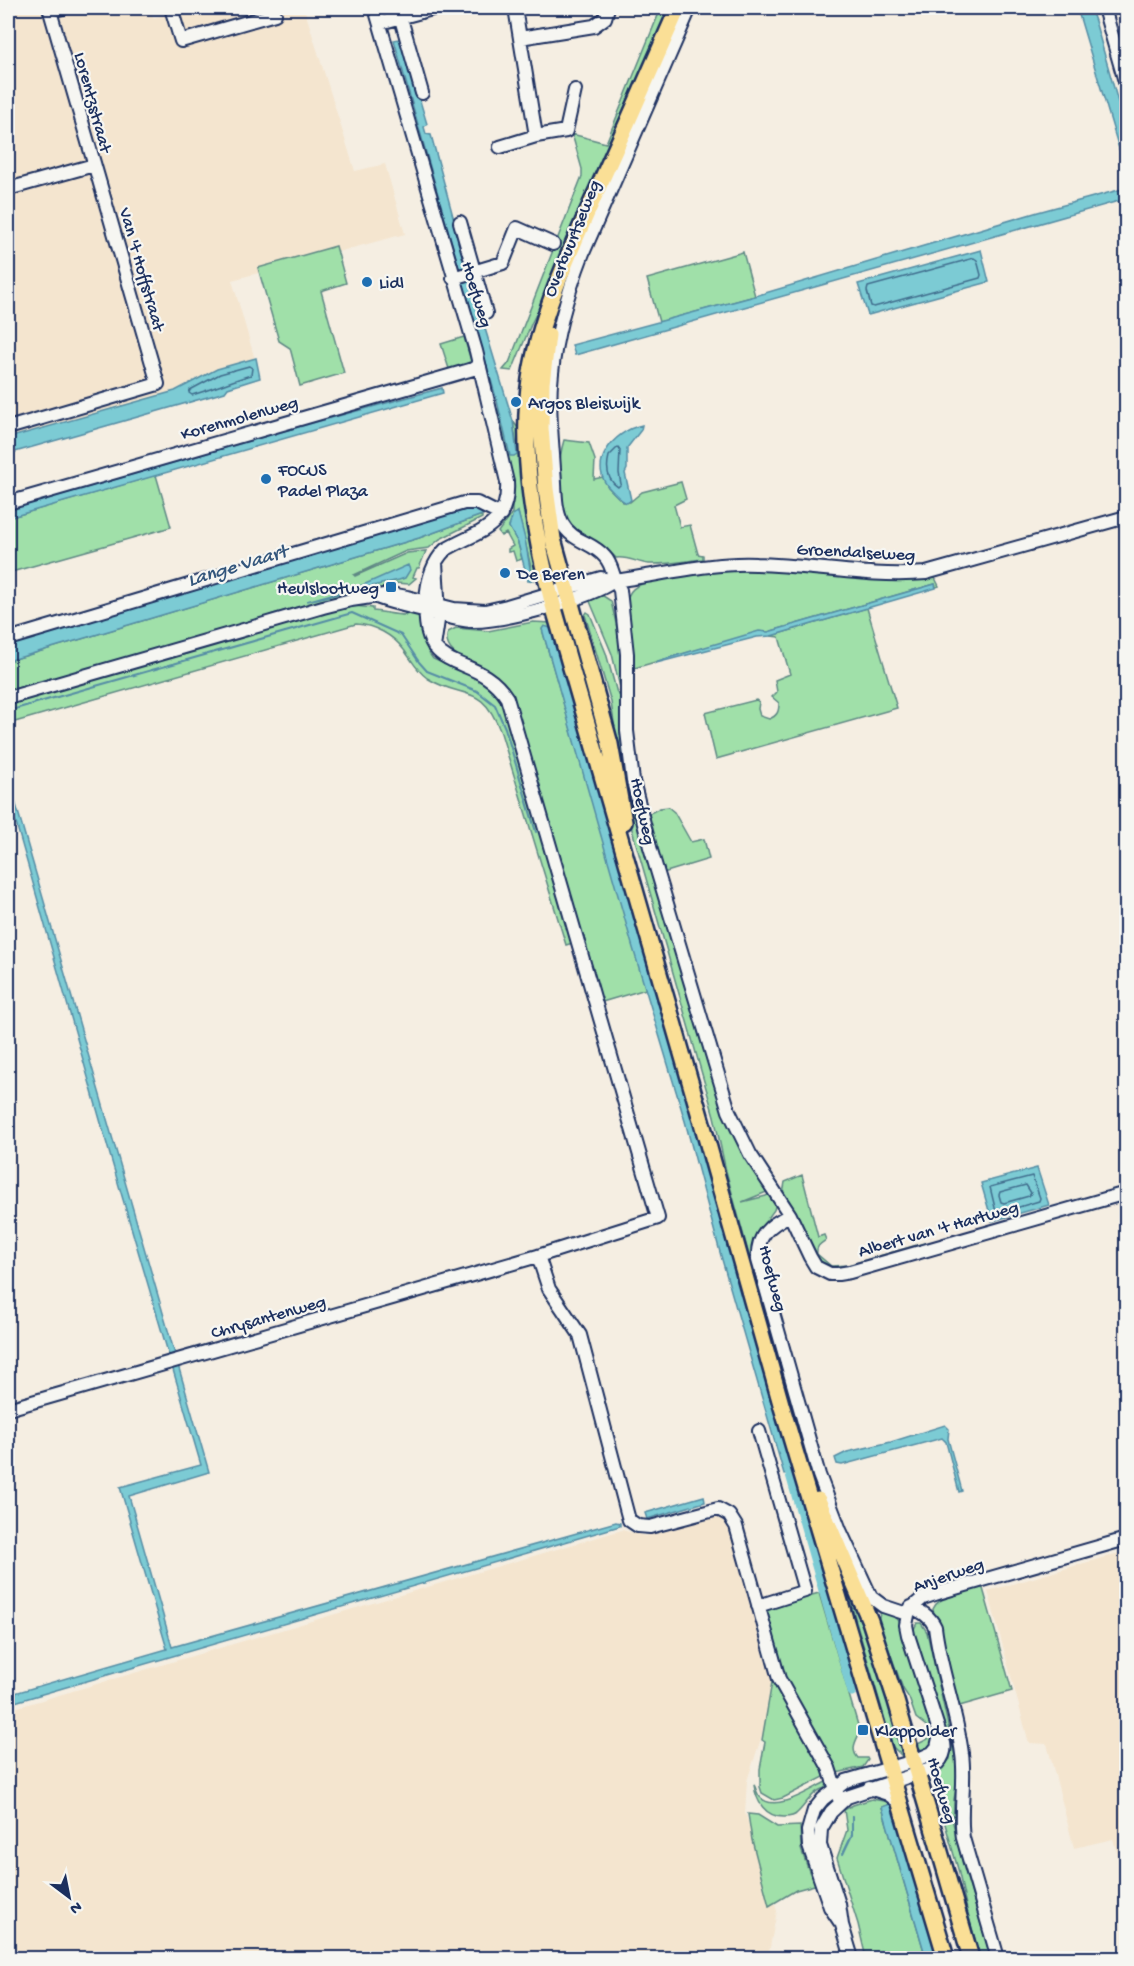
<svg xmlns="http://www.w3.org/2000/svg" width="1134" height="1966" viewBox="0 0 1134 1966" font-family="'Gochi Hand',sans-serif">
  <style>
    .built { fill: #f4e5cf }
    .green { fill: #a0e0a9; stroke: #5e8884; stroke-width: 1.5 }
    .water { fill: #7bcbd4; stroke: #558da5; stroke-width: 1.5 }
    .lines { fill: none; stroke-linecap: round; stroke-linejoin: round }
    .shore { stroke: #416d8d; stroke-width: 1.5 }
    .stream { stroke: #558da5; stroke-width: 2 }
    .canal { stroke: #7bcbd4; stroke-width: 9 }
    .minor-casing { stroke: #1b2f5e; stroke-width: 16 }
    .major-casing { stroke: #1b2f5e; stroke-width: 20 }
    .minor { stroke: #f6f6f2; stroke-width: 12 }
    .major { stroke: #fadf96; stroke-width: 15 }
    .poi-dot { fill: #1f6fb2; stroke: #f6f6f2; stroke-width: 2 }
    .labels { text-anchor: middle; stroke-width: 4.5; stroke-linejoin: round; paint-order: stroke }
    .street-label { font-size: 18px; fill: #1b2f5e; stroke: #f6f6f2 }
    .poi-label { font-size: 18px; fill: #1b2f5e; stroke: #f6f6f2; text-anchor: start }
    .water-label { font-size: 20px; font-style: italic; fill: #33567c; stroke: #f6f6f2 }
  </style>
  <rect width="100%" height="100%" fill="#f5eee2"/>
  <filter id="ink" filterUnits="userSpaceOnUse"><feTurbulence type="fractalNoise" baseFrequency=".0167" numOctaves="2"/><feDisplacementMap in="SourceGraphic" scale="12" xChannelSelector="R" yChannelSelector="G"/><feConvolveMatrix kernelMatrix="1 2 1 2 8 2 1 2 1" color-interpolation-filters="sRGB"/></filter>
  <g filter="url(#ink)">
    <path class="built" d="M8 8H150L153 18 188 8H304L355 171 385 164 405 234 232 280 260 377 8 450Z
      M714 1516 731 1526 773 1677 769 1714 747 1781 745 1813 777 1911 769 1952 771 1958H8V1710L622 1530 645 1536Z
      M1126 1551V1884L1113 1839 1074 1848 1047 1744 1029 1743 988 1591Z"/>
    <path class="green" d="M661 8H670L548 291 532 322 512 371 503 370 509 363 582 176V169L572 134 606 143Z
      M336 246 346 283 321 291 344 373 300 386 290 348 279 341 258 268Z
      M743 252 755 296 659 322 647 279Z
      M464 337 471 361 464 365 465 368 450 372 441 344Z
      M498 409H500L504 427 516 442 513 421 520 431 539 575 534 580 518 512 509 527 518 543 522 559 516 561 513 551 508 552V549L513 546 506 533 501 536 498 532 512 513V495Z
      M564 440 589 443 595 460 594 479 603 477 608 487 623 502H630L642 492 681 482 686 499 674 505 680 527 690 525 698 554 703 555V559C685 561 667 565 649 564 638 563 627 556 616 558 605 546 589 541 576 531 556 515 557 463 564 440Z
      M156 475 171 527 8 573V518Z
      M482 515V518L440 539 429 548 406 551 354 575 355 576 407 553 426 551 419 568H417L413 577 416 578 409 584 395 583V585H385L384 588H376L312 606 308 604 270 615 267 619 8 694V661L419 538Z
      M727 569 934 576 939 586 936 587 935 584 768 632H759L631 669 627 604C627 590 636 585 649 582Z
      M600 594 611 601 621 646V692L612 654 589 599Z
      M354 606 373 608V611C385 612 394 615 405 615V610L416 612C430 625 420 645 433 659L488 683 504 703 576 942 566 945 501 733C482 681 463 701 427 678 417 671 411 659 404 650 393 635 374 625 356 624L8 724V703L343 607Z
      M867 608 897 708 716 759 705 713 756 700 759 702 758 709 760 716 769 719C777 716 779 712 779 703L772 697 777 692 775 680 790 674 779 637 771 636Z
      M587 612 590 614 606 653 617 693 623 699V734L697 1024 769 1191 742 1202 766 1196 770 1193 776 1203 774 1210 755 1236 753 1251 780 1349 775 1350 726 1171 714 1116 627 812 611 702 585 615Z
      M533 622 551 623 633 894 542 629 646 989 602 1002 517 715C511 703 506 686 496 677 483 664 439 658 448 632L456 628 488 631Z
      M668 807 674 812 691 842 704 839 709 859 663 873 648 814 660 808Z
      M802 1175 818 1237 824 1235 826 1240C820 1244 816 1246 817 1254L831 1266 848 1265 924 1243 922 1247 843 1269 829 1268 817 1260 783 1194 785 1182Z
      M832 1550 838 1554 905 1742V1759L893 1747 849 1597Z
      M982 1585 1012 1691 956 1707 933 1609C937 1601 942 1599 950 1597V1594Z
      M819 1593 860 1732C856 1741 850 1749 858 1758H867L868 1760 863 1767 837 1773 785 1682 763 1609Z
      M882 1610 894 1615 899 1621 935 1734 933 1746 923 1751 916 1745 928 1739 930 1729 916 1718 909 1698 903 1689 878 1619Z
      M917 1623H921L927 1632 959 1774 954 1799 953 1823 963 1865 991 1958H980L967 1910 958 1869 933 1782 939 1771 950 1759V1749L913 1631Z
      M776 1680 828 1775 783 1798 774 1800 762 1793 760 1787V1769L765 1742 762 1740 772 1682Z
      M826 1782 828 1783 825 1788C812 1791 806 1805 797 1813 794 1817 788 1817 784 1817 765 1817 756 1801 754 1785 756 1788 757 1794 760 1797 775 1814 811 1789 826 1782Z
      M872 1799 889 1802 890 1804 882 1807 926 1958H866L858 1924 837 1858 847 1830 844 1810 853 1805Z
      M748 1814 758 1815 777 1827 800 1826 801 1849 810 1874 818 1884 796 1890 769 1906 752 1840Z"/>
    <path class="water" d="M1077 8H1090L1095 21 1126 130V172Z
      M399 39 403 44 427 124 424 127 426 134 431 135 470 279 513 421 517 454 514 456H510L497 401 405 79 394 40Z
      M1126 188V199L575 355 572 345 755 296 1038 212Z
      M981 250 989 282 868 315 858 284Z
      M256 358 260 378 228 388 225 392 8 454V438L175 391 217 369Z
      M442 388 443 393 8 518V510L316 422Z
      M642 425 641 430 627 448V469L625 473 631 500 627 503C621 501 617 496 612 491 585 466 613 431 642 425Z
      M470 508 482 512V515L419 538 8 661V644Z
      M518 512 525 539 532 580 528 581 518 543 509 527 513 514Z
      M408 565 410 570 405 578 399 580 307 601 363 585Z
      M935 584 936 588 771 636 757 637 656 663 658 661 759 631 768 632Z
      M544 626 551 628C634 909 715 1190 794 1472L784 1474 721 1256 685 1121 633 948 542 629Z
      M8 777 209 1472 129 1496 172 1647 616 1522 620 1523V1526L8 1704V1695L167 1649 120 1487 201 1465 112 1162 8 795Z
      M1037 1168 1049 1205 992 1221 981 1183Z
      M945 1425 949 1429 948 1439 962 1491 959 1492 946 1442 942 1438 842 1465 837 1464 835 1458 847 1452 891 1442Z
      M704 1496 705 1502 647 1519 645 1513Z
      M890 1804 895 1813 937 1958H926L882 1807Z"/>
    <g class="lines">
      <path class="shore" d="M974 258 977 260 981 275 980 278 874 307 871 306 867 291 868 287Z
        M249 366 252 368 251 375C230 381 213 389 192 395L189 393 190 390 220 374Z
        M618 447 620 450 619 473 621 484 618 487C607 480 606 468 609 456Z
        M1032 1176 1040 1198 1039 1201 999 1213 996 1212 990 1187Z
        M1026 1185 1031 1193 1029 1196 1004 1203 1001 1202 999 1195 1000 1192Z"/>
      <path class="stream" d="M1118 8 1126 38
        M8 711 352 613 401 635 419 662 427 671 477 691 495 705 505 728 536 832
        M843 1854 852 1835V1816"/>
      <path class="canal" d="M787 1464 852 1692"/>
      <g class="minor-casing">
        <path id="minor" d="M171 8 181 41 275 14
          M375 8 476 351 507 482C510 528 477 531 445 550 431 564 427 582 426 601 420 680 476 649 507 698L658 1218 538 1256 549 1289 580 1335 629 1520 638 1526 650 1527 718 1509 729 1515 736 1526 779 1679 829 1768 840 1802
          M398 8 422 93
          M515 8 536 136
          M690 8 583 253C568 292 556 331 552 373 548 405 552 437 554 469 556 486 554 508 562 523 572 542 593 542 605 557 613 565 613 580 620 590L627 654V731L633 781 650 847 729 1111 750 1154 790 1215 810 1257 816 1267 830 1274H838L850 1272 1126 1193
          M1104 8 1126 85
          M380 23 436 8
          M520 38 594 26 605 18 608 8
          M500 147 536 136 566 131 575 90
          M8 189 94 165
          M460 222 486 313
          M453 278 503 263 517 228 553 244
          M8 428 158 384 50 11 63 8
          M8 503 480 367
          M379 598C395 604 412 607 428 611 443 615 458 621 473 621 506 621 588 599 614 581
          M8 639 464 503H477L501 515
          M434 647 439 614 436 562
          M8 698 323 607 351 600 391 594 407 597 454 609 485 611 507 606 601 578 614 581C660 575 710 562 756 564 813 565 869 578 926 573L1126 517
          M790 1215C769 1225 756 1236 758 1260L819 1475 840 1530 871 1597 883 1606 907 1614
          M8 1409 538 1256
          M758 1606 805 1591 759 1431
          M911 1607C922 1612 930 1616 935 1627 940 1670 957 1712 962 1754 966 1782 959 1810 963 1838L998 1958
          M869 1788 888 1794 901 1804
          M840 1922 830 1907 809 1846 808 1831 814 1810 823 1799 846 1781 914 1761 932 1753 937 1747 940 1734
          M852 1958 842 1925 839 1904 820 1845 821 1829 831 1812 847 1797 928 1770C942 1763 950 1749 940 1734L908 1635 906 1625 909 1610 923 1598 938 1593 1126 1539"/>
      </g>
      <g class="major-casing">
        <path id="major" d="M678 8C651 70 623 133 595 195 570 252 539 318 530 379 520 450 534 536 553 605L702 1123 781 1404 946 1958
          M548 335 542 383 541 428 546 489 553 539 610 744 624 822
          M818 1500 870 1621 896 1701 971 1958"/>
      </g>
      <use href="#minor" class="minor"/>
      <use href="#major" class="major"/>
    </g>
  </g>
  <g class="poi-dot">
    <circle cx="367" cy="282" r="6"/>
    <circle cx="516" cy="402" r="6"/>
    <circle cx="266" cy="479" r="6"/>
    <circle cx="505" cy="573" r="6"/>
    <rect x="385" y="581" width="12" height="12" rx="3"/>
    <rect x="857" y="1724" width="12" height="12" rx="3"/>
  </g>
  <g class="labels">
    <g class="street-label">
      <text transform="translate(94 102) rotate(75)" y="6">Lorentzstraat</text>
      <text transform="translate(571 238) rotate(-68)" y="6">Overbuurtseweg</text>
      <text transform="translate(143 269) rotate(74)" y="6">Van 't Hoffstraat</text>
      <text transform="translate(478 294) rotate(73)" y="6">Hoefweg</text>
      <text transform="translate(239 417) rotate(-16)" y="6">Korenmolenweg</text>
      <text transform="translate(856 551) rotate(3)" y="6">Groendalseweg</text>
      <text transform="translate(644 811) rotate(78)" y="6">Hoefweg</text>
      <text transform="translate(938 1228) rotate(-16)" y="6">Albert van 't Hartweg</text>
      <text transform="translate(774 1278) rotate(75)" y="6">Hoefweg</text>
      <text transform="translate(268 1316) rotate(-16)" y="6">Chrysantenweg</text>
      <text transform="translate(948 1574) rotate(-19)" y="6">Anjerweg</text>
      <text transform="translate(943 1790) rotate(74)" y="6">Hoefweg</text>
    </g>
    <g class="poi-label">
      <text x="379" y="288">Lidl</text>
      <text x="528" y="408">Argos Bleiswijk</text>
      <text x="278" y="475">FOCUS<tspan x="278" dy="21">Padel Plaza</tspan></text>
      <text x="517" y="579">De Beren</text>
      <text x="379" y="593" text-anchor="end">Heulslootweg</text>
      <text x="875" y="1736">Klappolder</text>
    </g>
    <g class="water-label">
      <text transform="translate(237 564) rotate(-17)" y="7">Lange Vaart</text>
    </g>
  </g>
  <rect width="1134" height="1966" fill="none" stroke="#f6f6f2" stroke-width="30"/>
  <rect x="15" y="15" width="1104" height="1936" fill="none" stroke="#1b2f5e" stroke-width="2" filter="url(#ink)"/>
  <g transform="translate(69 1897) rotate(148)" stroke="#f6f6f2" stroke-width="4.5" paint-order="stroke">
  <path d="M0-4.5L10 22L0 15L-10 22Z" fill="#1b2f5e"/>
  <text y="-9" font-size="16" font-weight="bold" text-anchor="middle" fill="#1b2f5e">N</text>
  </g>
</svg>
